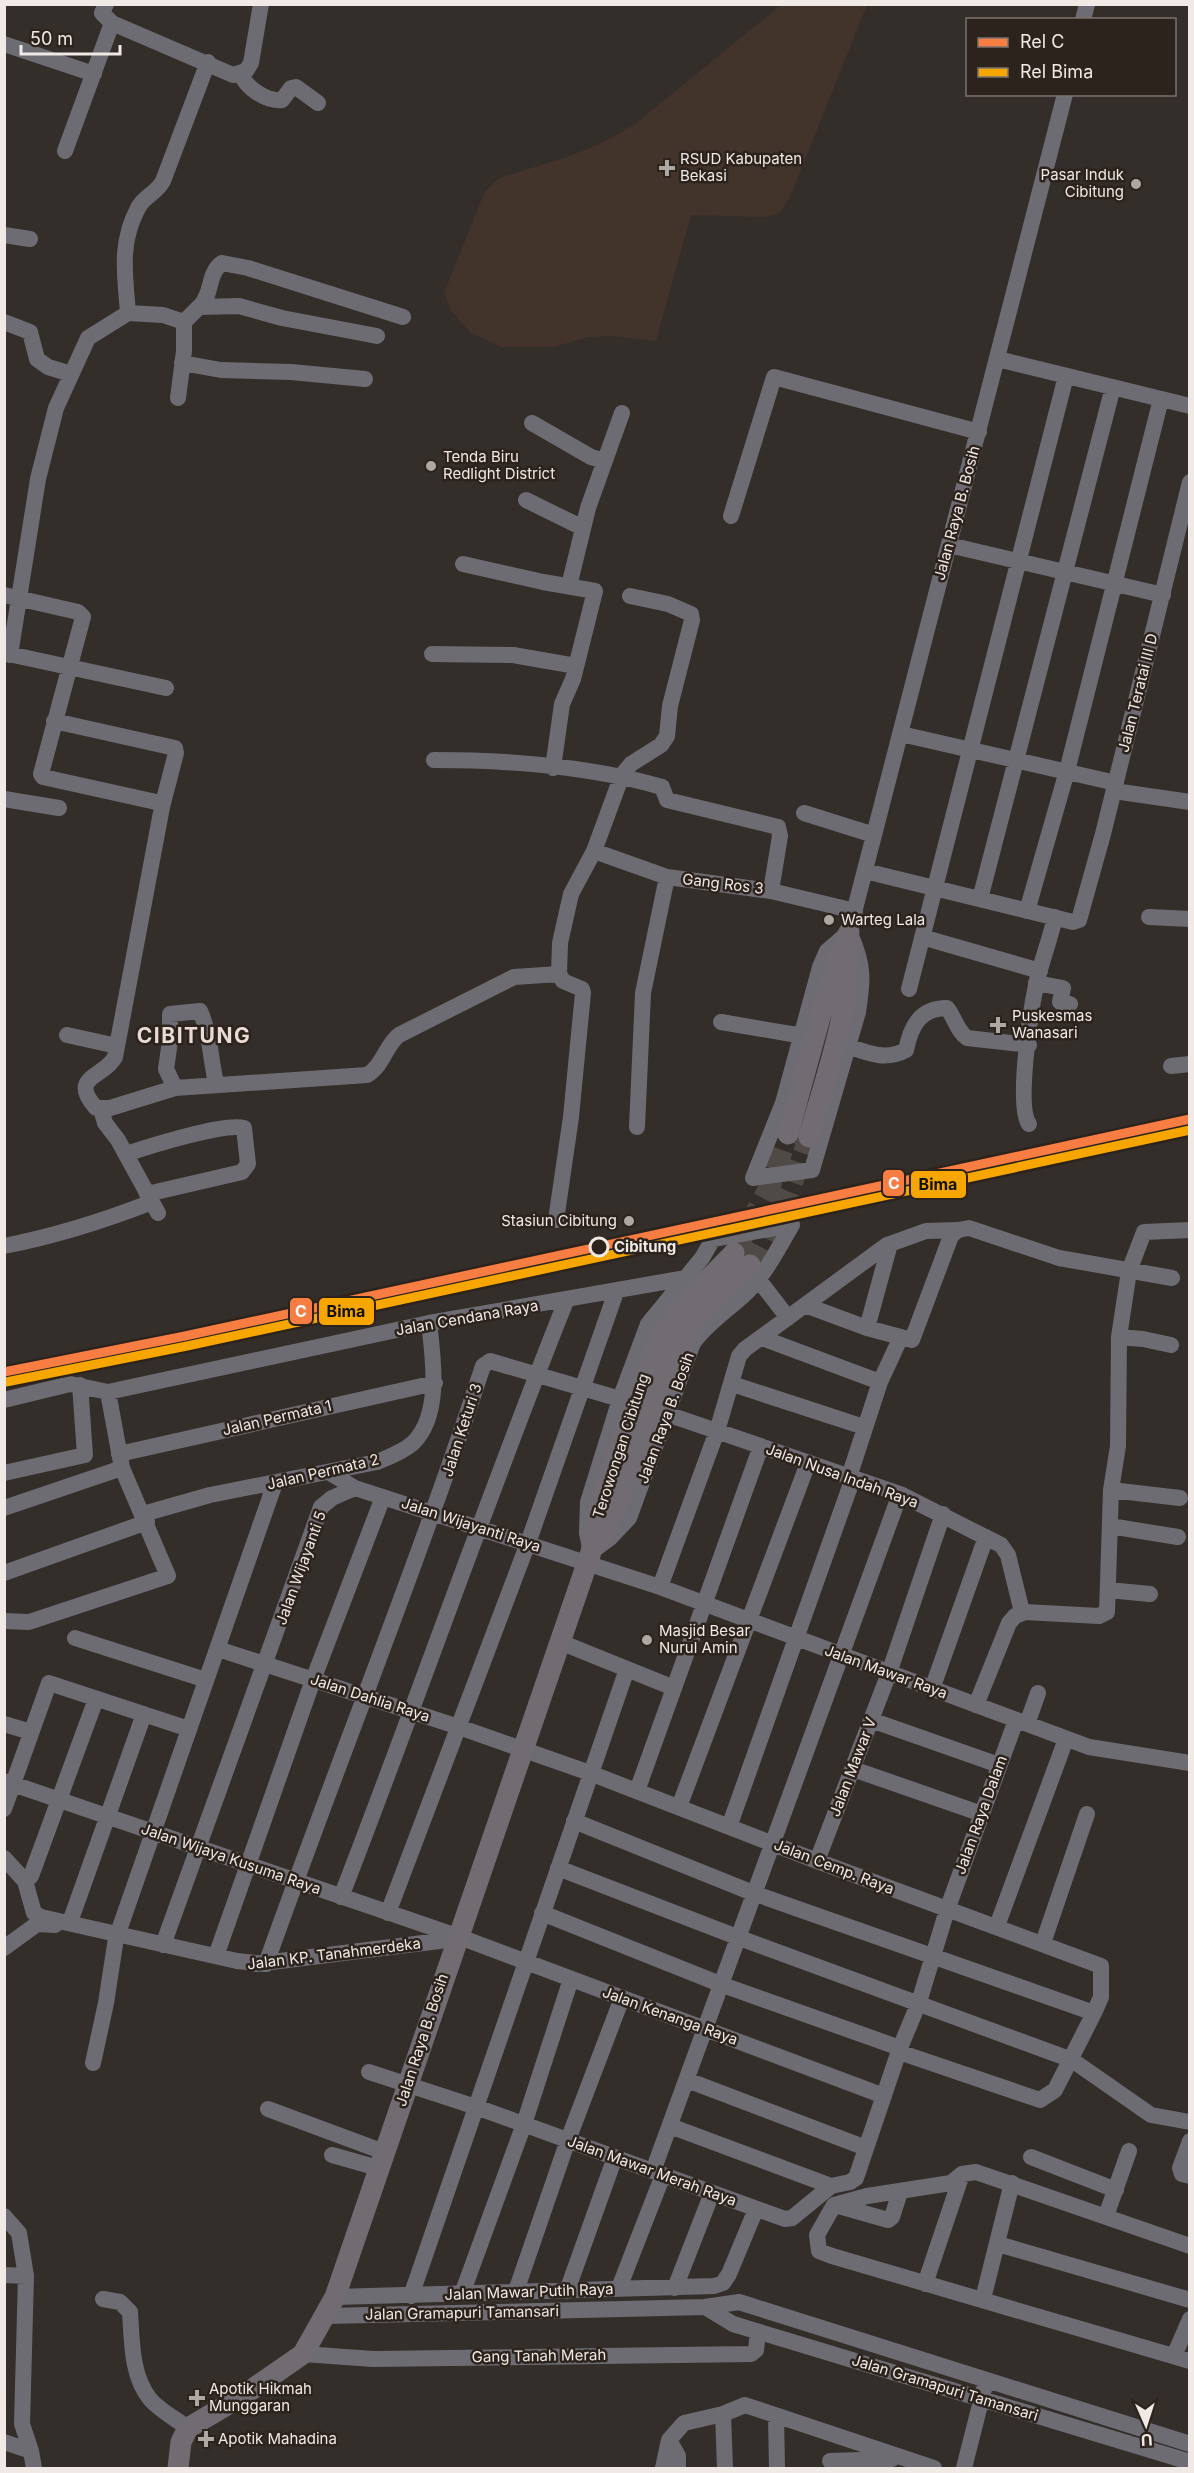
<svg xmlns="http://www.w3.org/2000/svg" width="1194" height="2473" viewBox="0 0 1194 2473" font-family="Inter,sans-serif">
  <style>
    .built { fill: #42332b }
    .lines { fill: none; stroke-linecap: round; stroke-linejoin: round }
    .major-tunnel { stroke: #504a46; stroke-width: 21; stroke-dasharray: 21 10; stroke-linecap: butt }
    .minor { stroke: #6e6c73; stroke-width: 16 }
    .major { stroke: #706c71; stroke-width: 21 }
    .rail-1-casing { stroke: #2d231d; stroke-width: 14 }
    .rail-2-casing { stroke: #2d231d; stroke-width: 14 }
    .rail-1 { stroke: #f77d43; stroke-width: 9 }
    .rail-2 { stroke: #f7a600; stroke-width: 9 }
    .poi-dot { fill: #aea8a4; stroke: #2d231d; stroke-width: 2 }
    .stop-dot { fill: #2d231d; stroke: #f0e9e5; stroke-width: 3 }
    .labels { text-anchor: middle; stroke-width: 5; stroke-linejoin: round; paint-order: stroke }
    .poi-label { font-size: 15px; fill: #f0e9e5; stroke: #2d231d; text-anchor: start }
    .street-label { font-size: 15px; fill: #f0e9e5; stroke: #2d231d }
    .stop-label { font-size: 15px; font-weight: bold; fill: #f0e9e5; stroke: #2d231d; text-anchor: start }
    .district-label { font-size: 21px; font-weight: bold; letter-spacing: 1.5px; fill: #eadcd5; stroke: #2d231d }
    .line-badge { stroke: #2d231d; stroke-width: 2 }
    .badge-label { font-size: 16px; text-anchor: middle; font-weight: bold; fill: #fff }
    .pale-badge-label { font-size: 16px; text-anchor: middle; font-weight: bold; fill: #111 }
  </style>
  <rect width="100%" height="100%" fill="#342e2a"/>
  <path class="built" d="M781 5H867L790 197 780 213 766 217 691 215 656 341 611 336 588 337 554 347H501L471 333 451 311 444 293 485 191 499 178 567 157 602 143 635 124Z"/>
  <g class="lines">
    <path class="major-tunnel" d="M734 1253 771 1184 788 1134
      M750 1265 789 1192 809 1137"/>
    <path class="minor" d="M1083 20 1087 4
      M112 23 233 75 246 71 251 63 261 4
      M4 44 94 74
      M241 74C246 88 267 102 282 100L291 88 296 87 318 103
      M65 151 112 23 102 13 106 4
      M4 235 30 239
      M199 307C213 296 207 273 222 263L248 268 403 317
      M128 313 163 315 184 322 199 307 239 306 282 318 377 336
      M4 322 30 332 37 359 48 367 71 374
      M998 359 1190 406
      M182 363 221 370 291 372 365 379
      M178 398 184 351V322
      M532 423 591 457 605 461
      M526 500 583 528
      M731 516 774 377 979 432
      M949 545 1163 595
      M463 564 543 582 595 591 573 679 562 704 553 768
      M569 586 588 508 622 413
      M4 595 78 612 83 617 41 774 43 777 156 802 162 807 115 1057C104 1078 68 1076 96 1108H110L175 1088 367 1075C383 1066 385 1046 399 1035L514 977 559 974
      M4 653 166 688
      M432 654 513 655 576 666
      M10 655 38 479 56 408 88 338 128 313C125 274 119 244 138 208 144 196 157 193 163 181L208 62
      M54 721 175 748 176 753 162 807
      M901 734 1116 783
      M434 760C510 760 589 766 662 787L667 800 778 827 780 836 771 891
      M1114 791 1190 802
      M4 799 59 808
      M804 813 874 835
      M594 851 667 877 771 891 855 911
      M865 871 1073 922 1079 920 1103 834 1190 482
      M980 899 1113 387
      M1027 911 1067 771 1161 399
      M1149 917 1190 919
      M851 936C864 966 863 980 858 1012L812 1170 753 1178 783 1103 820 967 827 951 849 932 1065 94
      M922 937 1040 971
      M1036 983 1063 988 1060 1002 1070 1004
      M909 989 1066 376
      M721 1022 803 1036
      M67 1035 117 1046
      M848 1046C867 1053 886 1061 906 1050 911 1026 920 1008 947 1008 955 1018 957 1031 967 1038L1029 1045
      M1171 1066 1190 1064
      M175 1088 166 1069 170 1041V1014L200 1011C211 1036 210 1057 216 1083
      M101 1109 105 1123 118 1140 158 1213
      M1029 1124C1016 1106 1031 1009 1036 985 1041 962 1050 940 1055 917
      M637 1127 643 993 667 877
      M126 1154C147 1147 226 1122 244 1128L248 1164 242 1172 147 1194
      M556 1220 571 1117 583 993 582 989 563 981 559 974 560 943 571 894 594 851 622 775 631 764 661 745 667 736 670 706 692 620 691 614 668 604 630 596
      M792 1225C779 1247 766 1273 748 1291 730 1309 708 1322 693 1343L629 1518 610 1538 591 1552 587 1533 588 1502 620 1399 648 1324 702 1258 713 1239Z
      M4 1246C56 1236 103 1221 152 1202
      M758 1279 788 1318
      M805 1305 867 1328 912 1340 951 1236 958 1230 969 1228 1059 1258 1172 1278
      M867 1328 890 1244
      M1119 1337 1143 1339 1171 1345
      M762 1338 880 1382
      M732 1384 864 1427
      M4 1400 70 1384 108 1392 429 1323 686 1278
      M667 1414 900 1494 1001 1545 1008 1555 1022 1612
      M119 1454 435 1383
      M4 1473 85 1455 80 1385
      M330 1473 355 1488 660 1587 1089 1747 1190 1763
      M849 1477 880 1382 900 1339
      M1111 1490 1180 1498
      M4 1508 122 1468
      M143 1514 210 1495 377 1462C389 1457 403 1452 413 1443 442 1415 433 1357 429 1323
      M1110 1526 1178 1537
      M4 1573 147 1522
      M660 1587 717 1431 739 1356 745 1349 887 1245 926 1231 958 1230
      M1108 1590 1150 1594
      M4 1621 29 1622 168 1576 122 1468 108 1392
      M75 1638 206 1680
      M560 1642 674 1688
      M218 1649 459 1727 590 1773 817 1861 1101 1966V1997L1094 2013 1055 2090 1040 2100 899 2052
      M932 1689 986 1537
      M976 1705 1009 1623 1015 1616 1025 1612 1099 1616 1107 1612 1111 1490 1118 1446 1119 1337 1129 1271 1144 1232 1190 1230
      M871 1720 999 1765
      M4 1724 31 1732
      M1027 1724 1038 1693
      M853 1769 982 1814
      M4 1781 457 1936 884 2096
      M637 1791 761 1446
      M679 1807 808 1463
      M4 1809 49 1683 189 1729
      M574 1821 753 1893 1094 2013
      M729 1827 853 1478
      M4 1858 25 1881 34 1913 41 1917 237 1961 266 1964C337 1764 417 1567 483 1366L490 1361 620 1399
      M817 1861 889 1673 943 1514
      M558 1868 737 1937 1072 2060 1151 2115 1190 2122
      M25 1881 31 1876 96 1699
      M341 1897C418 1699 487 1498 566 1301
      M388 1913 528 1543 616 1292
      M542 1913 720 1984 900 2048
      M70 1922 144 1714
      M997 1926 1066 1739
      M118 1933 275 1483
      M1043 1943 1087 1814
      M163 1945 321 1507 332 1498 355 1488
      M4 1948 37 1924 55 1925
      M216 1956 313 1680 383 1497
      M256 1964 447 1940 454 1943
      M93 2063 106 2003 116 1938
      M369 2072 476 2107 785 2219 792 2218 831 2186 850 2182 856 2178 900 2048 919 2002 947 1910 1016 1720
      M687 2080 866 2148
      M268 2109 384 2152
      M670 2126 831 2186
      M1190 2141 1180 2168 1182 2174 1190 2176
      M332 2155 378 2168
      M1031 2157 1116 2190
      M653 2171 900 1494
      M835 2205 888 2220 892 2217 900 2192
      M4 2216 19 2233 26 2276 22 2424 31 2451
      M1106 2216 1129 2151
      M998 2244 1190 2300
      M1190 2246 976 2172 962 2174 951 2183 867 2196 834 2205 817 2235 819 2251 832 2256 1190 2361
      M4 2275 26 2276
      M925 2284 962 2174
      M619 2288 663 2175
      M675 2288 712 2193
      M516 2291 568 2140 622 1998
      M567 2291 615 2157
      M462 2294 524 2124 571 1979
      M411 2296 627 1669
      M335 2297 714 2286 723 2283 729 2274 756 2209
      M103 2299 120 2302 130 2312C132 2340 131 2376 150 2399 159 2410 176 2419 188 2428
      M983 2299 1012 2183
      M705 2307 733 2324 1190 2462
      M326 2316 705 2307 739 2302 1190 2444
      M303 2354 373 2359 751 2354 756 2350 758 2332
      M1174 2356 1190 2319
      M723 2414 725 2468
      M776 2416 777 2468
      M669 2440 678 2456V2468
      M4 2442 31 2451 34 2468
      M830 2461 892 2459
      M663 2468 669 2440 684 2423 723 2414 745 2405 934 2468
      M964 2468 984 2389"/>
    <path class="major" d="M788 1134 833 970 849 932
      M809 1137C827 1072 852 1007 849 939
      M596 1544C636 1486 644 1415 675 1352 692 1319 724 1292 750 1265
      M178 2468 181 2442 188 2428 244 2395 303 2354 335 2297 591 1552 600 1502 657 1342 678 1310 734 1253"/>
    <g class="rail-1-casing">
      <path id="rail-1" d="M4 1372 185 1336 1190 1119"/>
    </g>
    <g class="rail-2-casing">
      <path id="rail-2" d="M6 1382 187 1346 1190 1130"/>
    </g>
    <use href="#rail-1" class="rail-1"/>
    <use href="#rail-2" class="rail-2"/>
  </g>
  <g class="poi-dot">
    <path d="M664 159h6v6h6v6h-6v6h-6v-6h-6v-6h6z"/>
    <circle cx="1136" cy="184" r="6"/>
    <circle cx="431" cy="466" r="6"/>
    <circle cx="829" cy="920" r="6"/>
    <path d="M995 1016h6v6h6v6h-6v6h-6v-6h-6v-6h6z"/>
    <circle cx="629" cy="1221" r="6"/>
    <circle cx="647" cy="1640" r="6"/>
    <path d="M194 2389h6v6h6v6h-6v6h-6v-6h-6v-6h6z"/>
    <path d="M203 2430h6v6h6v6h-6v6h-6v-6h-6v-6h6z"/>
  </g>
  <circle class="stop-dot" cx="599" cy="1247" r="9"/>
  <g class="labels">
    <g class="poi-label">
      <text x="680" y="164">RSUD Kabupaten<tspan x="680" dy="17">Bekasi</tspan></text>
      <text x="1124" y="180" text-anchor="end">Pasar Induk<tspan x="1124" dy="17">Cibitung</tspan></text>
      <text x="443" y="462">Tenda Biru<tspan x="443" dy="17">Redlight District</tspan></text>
      <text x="841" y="925">Warteg Lala</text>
      <text x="1012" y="1021">Puskesmas<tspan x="1012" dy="17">Wanasari</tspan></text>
      <text x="617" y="1226" text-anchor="end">Stasiun Cibitung</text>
      <text x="659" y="1636">Masjid Besar<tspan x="659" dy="17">Nurul Amin</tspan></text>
      <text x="209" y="2394">Apotik Hikmah<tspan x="209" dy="17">Munggaran</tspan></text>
      <text x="218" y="2444">Apotik Mahadina</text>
    </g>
    <g class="street-label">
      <text transform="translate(957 513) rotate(-75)" y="5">Jalan Raya B. Bosih</text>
      <text transform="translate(1138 693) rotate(-76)" y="5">Jalan Teratai III D</text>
      <text transform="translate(723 884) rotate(7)" y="5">Gang Ros 3</text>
      <text transform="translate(467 1318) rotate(-10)" y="5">Jalan Cendana Raya</text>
      <text transform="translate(277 1418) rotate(-13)" y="5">Jalan Permata 1</text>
      <text transform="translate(666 1418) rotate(-70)" y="5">Jalan Raya B. Bosih</text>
      <text transform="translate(462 1430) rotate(-72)" y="5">Jalan Keturi 3</text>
      <text transform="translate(621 1446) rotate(-72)" y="5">Terowongan Cibitung</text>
      <text transform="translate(323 1472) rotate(-13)" y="5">Jalan Permata 2</text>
      <text transform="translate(842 1476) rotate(20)" y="5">Jalan Nusa Indah Raya</text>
      <text transform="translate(471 1525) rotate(18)" y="5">Jalan Wijayanti Raya</text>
      <text transform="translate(301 1568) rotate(-70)" y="5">Jalan Wijayanti 5</text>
      <text transform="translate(886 1672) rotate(20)" y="5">Jalan Mawar Raya</text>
      <text transform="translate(370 1698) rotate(18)" y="5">Jalan Dahlia Raya</text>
      <text transform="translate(853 1767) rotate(-69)" y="5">Jalan Mawar V</text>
      <text transform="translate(981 1815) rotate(-70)" y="5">Jalan Raya Dalam</text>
      <text transform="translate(231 1859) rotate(19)" y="5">Jalan Wijaya Kusuma Raya</text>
      <text transform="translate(834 1867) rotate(21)" y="5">Jalan Cemp. Raya</text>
      <text transform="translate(334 1954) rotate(-7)" y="5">Jalan KP. Tanahmerdeka</text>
      <text transform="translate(670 2016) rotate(20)" y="5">Jalan Kenanga Raya</text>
      <text transform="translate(422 2040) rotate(-72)" y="5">Jalan Raya B. Bosih</text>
      <text transform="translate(652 2171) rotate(20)" y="5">Jalan Mawar Merah Raya</text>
      <text transform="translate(529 2292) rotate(-2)" y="5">Jalan Mawar Putih Raya</text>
      <text transform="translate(462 2313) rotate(-1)" y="5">Jalan Gramapuri Tamansari</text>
      <text transform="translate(539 2356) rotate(-1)" y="5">Gang Tanah Merah</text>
      <text transform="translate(945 2388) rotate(17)" y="5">Jalan Gramapuri Tamansari</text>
    </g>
    <g class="stop-label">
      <text x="614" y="1252">Cibitung</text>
    </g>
    <g class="district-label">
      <text x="194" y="1043">CIBITUNG</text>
    </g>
  </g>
  <g class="line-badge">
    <rect x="882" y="1169" width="23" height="28" rx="6" fill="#f77d43"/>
    <rect x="910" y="1170" width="57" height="29" rx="6" fill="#f7a600"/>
    <rect x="289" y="1297" width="24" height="28" rx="6" fill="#f77d43"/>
    <rect x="318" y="1297" width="57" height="29" rx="6" fill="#f7a600"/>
  </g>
  <g class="badge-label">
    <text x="894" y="1189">C</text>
    <text x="301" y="1317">C</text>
  </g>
  <g class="pale-badge-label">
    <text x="938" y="1190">Bima</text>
    <text x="346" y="1317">Bima</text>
  </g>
  <rect width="1194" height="2473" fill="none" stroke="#f0e9e5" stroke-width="12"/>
  <rect x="966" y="18" width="210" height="78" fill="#2d231d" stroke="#7b726d" stroke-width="1.5"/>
  <rect x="978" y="38" width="30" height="9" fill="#f77d43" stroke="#7b726d" stroke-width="1.5"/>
  <text x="1020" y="48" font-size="18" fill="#f0e9e5">Rel C</text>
  <rect x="978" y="68" width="30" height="9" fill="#f7a600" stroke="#7b726d" stroke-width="1.5"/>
  <text x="1020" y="78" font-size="18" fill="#f0e9e5">Rel Bima</text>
  <g transform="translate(1146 2425) rotate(177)" stroke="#2d231d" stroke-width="4.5" paint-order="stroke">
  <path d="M0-4.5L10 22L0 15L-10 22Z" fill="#f0e9e5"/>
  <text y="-9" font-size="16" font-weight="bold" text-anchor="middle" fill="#f0e9e5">U</text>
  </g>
  <path d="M21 45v9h99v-9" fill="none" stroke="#f0e9e5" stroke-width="3"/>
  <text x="30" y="45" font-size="18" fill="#f0e9e5" stroke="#2d231d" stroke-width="4.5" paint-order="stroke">50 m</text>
</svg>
